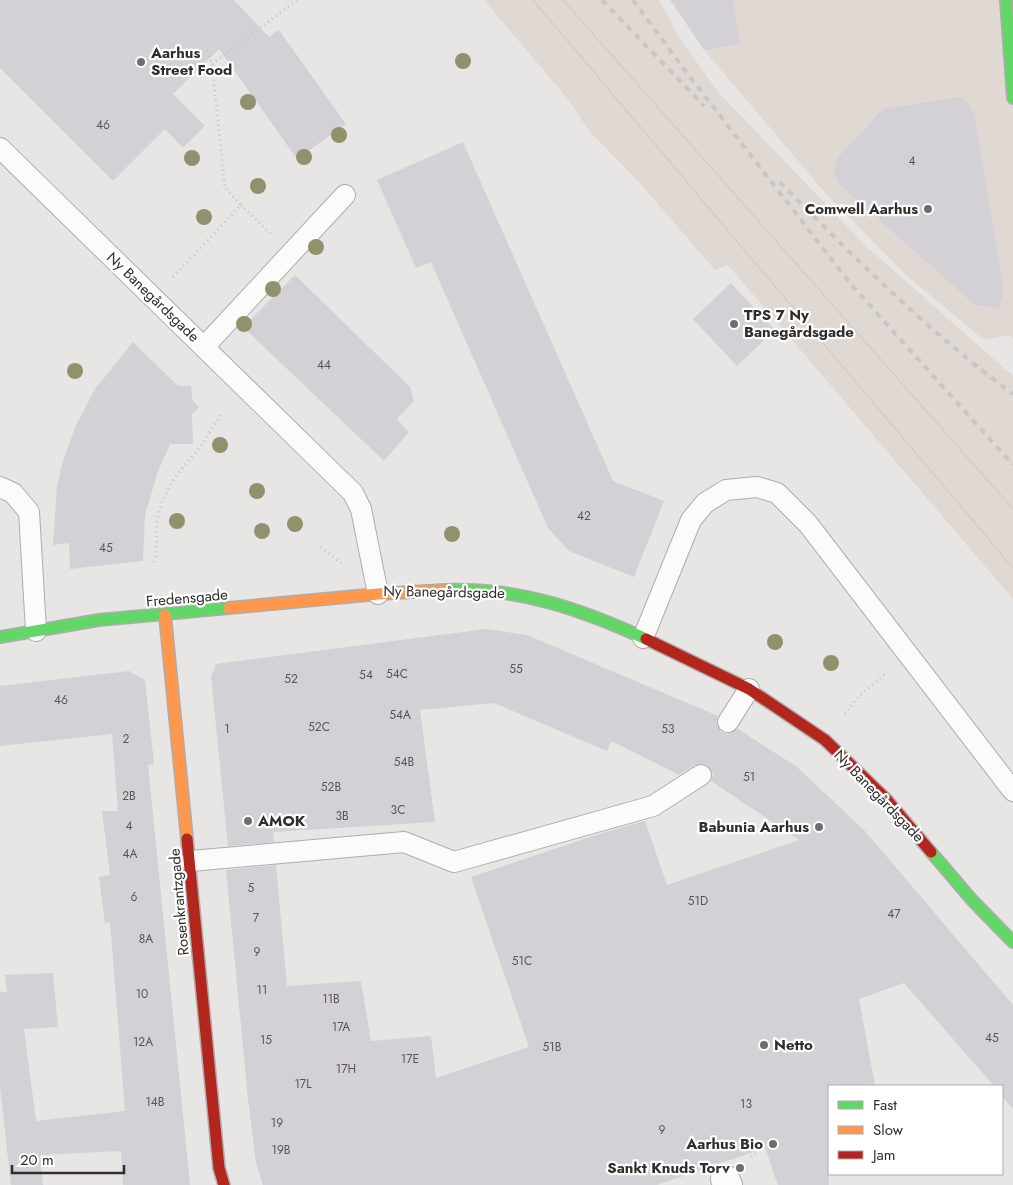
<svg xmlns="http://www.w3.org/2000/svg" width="1013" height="1185" viewBox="0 0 1013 1185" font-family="Jost,sans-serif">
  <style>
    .built { fill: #dfd8d3 }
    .building { fill: #d3d0d6 }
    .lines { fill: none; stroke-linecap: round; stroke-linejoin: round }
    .lane-casing { stroke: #afadac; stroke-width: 22 }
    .street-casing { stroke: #afadac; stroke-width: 30 }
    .fast-casing { stroke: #afadac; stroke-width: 14 }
    .slow-casing { stroke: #afadac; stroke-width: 14 }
    .jam-casing { stroke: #afadac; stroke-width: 14 }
    .path { stroke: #c6c5c5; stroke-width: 3; stroke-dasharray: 1 4; stroke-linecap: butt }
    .lane { stroke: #fcfbfb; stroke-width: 20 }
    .street { stroke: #fcfbfb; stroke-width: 28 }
    .fast { stroke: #63d668; stroke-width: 11 }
    .slow { stroke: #ff974d; stroke-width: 11 }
    .jam { stroke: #b3261e; stroke-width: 11 }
    .tram { stroke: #c8c7c7; stroke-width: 1 }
    .rail { stroke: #c8c7c7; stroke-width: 4; stroke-dasharray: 6 6; stroke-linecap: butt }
    .tree { fill: #91916e }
    .poi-dot { fill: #706e6d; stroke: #fff; stroke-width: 2 }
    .labels { text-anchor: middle; stroke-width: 4.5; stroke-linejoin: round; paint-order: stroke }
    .number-label { font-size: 12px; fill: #595657 }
    .poi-label { font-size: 15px; font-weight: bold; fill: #302e2d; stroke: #fff; text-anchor: start }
    .street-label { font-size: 15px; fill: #302e2d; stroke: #fff }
  </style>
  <rect width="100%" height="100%" fill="#e8e6e4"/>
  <path class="built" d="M484 0H659L682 42 719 93 869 249 1013 376V599L728 265 715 270 638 181 590 132 567 98Z
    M670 0H1013V339L1009 335 984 340 906 275 827 195 704 50Z"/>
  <path class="building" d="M0 0H234L269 37 279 30 346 124 297 159 219 49 173 94 205 126 183 148 165 129 113 181 0 68Z
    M671 0H733L740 44 704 50Z
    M960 97 969 104 974 114 1004 290 999 308 975 305 839 184 834 174 835 164 840 155 883 109Z
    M463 142 613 481 664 501 634 577 569 551 548 528 431 262 416 268 377 180Z
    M295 275 410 387 414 401 397 419 409 432 384 461 243 327Z
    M731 283 775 330 737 366 693 319Z
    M133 342 178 386H191L192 399 199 407 192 414 193 444H170L158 471 145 515 143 561 70 569 69 543 53 545 57 486 62 464 76 425 95 389Z
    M486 629 527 635 718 716 716 722 721 732 728 734 738 729 797 767 865 831 1013 1005V1109L1002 1096V1086H994L904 983 859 999 875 1086H829V1185H778L765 1148 657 1185H263L256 1163 248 1099 226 870 276 865 287 986 361 981 371 1041 431 1036 436 1078 529 1047 471 877 599 834 645 821 667 885 799 840 711 781 713 774 706 764 695 765 679 775 611 741 607 751 494 703 420 710 435 822 273 832 274 842 228 846 211 676 216 664Z
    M129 671 145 680 154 764 148 765 190 1185H123L121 1151 40 1155 43 1185H11L0 1086V992H7L5 975 53 973 58 1027 24 1029 36 1121 125 1111 110 922 105 923 99 877 110 875 102 811H118L112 734 0 746V686Z"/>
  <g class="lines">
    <g class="lane-casing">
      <path id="lane" d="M0 148 353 493 361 509 378 594
        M204 347 345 195
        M0 487 13 493 29 512 36 631
        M643 638 691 520 705 503 726 490 757 487 777 493 808 524 1013 791
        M728 722 749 689
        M191 861 404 842 454 862 653 806 701 775"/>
    </g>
    <g class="street-casing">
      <path id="street" d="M725 1179 728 1185"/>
    </g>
    <g class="fast-casing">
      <path id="fast" d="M1006 0 1013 98
        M445 590C517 587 581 609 646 639
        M0 637 99 620 229 608
        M931 852 972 900 1013 942"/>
    </g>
    <g class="slow-casing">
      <path id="slow" d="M229 608 378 594 445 590
        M165 615 187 839"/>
    </g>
    <g class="jam-casing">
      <path id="jam" d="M646 639 749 689 825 740 886 799 931 852
        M187 839 219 1168 224 1185"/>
    </g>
    <path class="path" d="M212 64 297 0
      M241 205 271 234
      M173 277 241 205 225 188 212 64 206 50
      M321 547 341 563
      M154 562C159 547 155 531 158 516 165 488 178 472 197 451 206 439 214 425 223 412
      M845 714 858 697 885 674
      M751 1157 759 1150"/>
    <use href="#lane" class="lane"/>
    <use href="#street" class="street"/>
    <use href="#fast" class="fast"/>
    <use href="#slow" class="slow"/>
    <use href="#jam" class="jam"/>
    <path class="tram" d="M533 0 1013 568
      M563 0 1013 509"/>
    <path class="rail" d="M602 0 704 106
      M633 0 687 73 849 282 1013 465
      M780 182C853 257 929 332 1013 394"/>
  </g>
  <g class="tree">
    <circle cx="463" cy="61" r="8"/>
    <circle cx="248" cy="102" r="8"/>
    <circle cx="339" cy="135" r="8"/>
    <circle cx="304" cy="157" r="8"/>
    <circle cx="192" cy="158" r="8"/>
    <circle cx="258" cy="186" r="8"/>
    <circle cx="204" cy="217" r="8"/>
    <circle cx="316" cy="247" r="8"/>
    <circle cx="273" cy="289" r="8"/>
    <circle cx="244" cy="324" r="8"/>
    <circle cx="75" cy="371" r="8"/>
    <circle cx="220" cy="445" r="8"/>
    <circle cx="257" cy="491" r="8"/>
    <circle cx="177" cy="521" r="8"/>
    <circle cx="295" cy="524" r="8"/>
    <circle cx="262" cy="531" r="8"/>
    <circle cx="452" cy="534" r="8"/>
    <circle cx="775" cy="642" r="8"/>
    <circle cx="831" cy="663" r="8"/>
  </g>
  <g class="poi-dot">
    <circle cx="141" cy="62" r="5"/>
    <circle cx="928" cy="209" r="5"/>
    <circle cx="734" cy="324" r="5"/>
    <circle cx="248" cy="821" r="5"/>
    <circle cx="819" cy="827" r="5"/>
    <circle cx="764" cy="1045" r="5"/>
    <circle cx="773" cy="1144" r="5"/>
    <circle cx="740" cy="1168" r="5"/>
  </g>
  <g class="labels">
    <g class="number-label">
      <text x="103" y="129">46</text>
      <text x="912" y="165">4</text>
      <text x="324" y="369">44</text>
      <text x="584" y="520">42</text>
      <text x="106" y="552">45</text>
      <text x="516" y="673">55</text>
      <text x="397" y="678">54C</text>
      <text x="366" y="679">54</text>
      <text x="291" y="683">52</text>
      <text x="61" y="704">46</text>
      <text x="400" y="719">54A</text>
      <text x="319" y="731">52C</text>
      <text x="227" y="733">1</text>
      <text x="668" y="733">53</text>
      <text x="126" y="743">2</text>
      <text x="404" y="766">54B</text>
      <text x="749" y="781">51</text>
      <text x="331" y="791">52B</text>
      <text x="129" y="800">2B</text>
      <text x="398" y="814">3C</text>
      <text x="342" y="820">3B</text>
      <text x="129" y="830">4</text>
      <text x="130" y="858">4A</text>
      <text x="251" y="892">5</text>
      <text x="134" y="901">6</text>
      <text x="698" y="905">51D</text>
      <text x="894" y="918">47</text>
      <text x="256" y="922">7</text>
      <text x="146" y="943">8A</text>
      <text x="257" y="956">9</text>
      <text x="522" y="965">51C</text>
      <text x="262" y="994">11</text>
      <text x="142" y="998">10</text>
      <text x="331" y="1003">11B</text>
      <text x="341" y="1031">17A</text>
      <text x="992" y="1042">45</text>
      <text x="266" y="1044">15</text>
      <text x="143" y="1046">12A</text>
      <text x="552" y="1051">51B</text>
      <text x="410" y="1063">17E</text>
      <text x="346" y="1073">17H</text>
      <text x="303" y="1088">17L</text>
      <text x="155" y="1106">14B</text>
      <text x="746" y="1108">13</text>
      <text x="277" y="1127">19</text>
      <text x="662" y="1134">9</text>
      <text x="281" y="1154">19B</text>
    </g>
    <g class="poi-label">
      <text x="151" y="58">Aarhus<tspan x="151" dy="17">Street Food</tspan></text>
      <text x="918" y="214" text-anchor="end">Comwell Aarhus</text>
      <text x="744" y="320">TPS 7 Ny<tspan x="744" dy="17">Banegårdsgade</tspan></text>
      <text x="258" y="826">AMOK</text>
      <text x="809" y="832" text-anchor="end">Babunia Aarhus</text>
      <text x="774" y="1050">Netto</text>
      <text x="763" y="1149" text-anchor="end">Aarhus Bio</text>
      <text x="730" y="1173" text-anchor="end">Sankt Knuds Torv</text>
    </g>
    <g class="street-label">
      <text transform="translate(153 297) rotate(44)" y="5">Ny Banegårdsgade</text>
      <text transform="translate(444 592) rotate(1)" y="5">Ny Banegårdsgade</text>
      <text transform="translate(187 598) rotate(-5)" y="5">Fredensgade</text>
      <text transform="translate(879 796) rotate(46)" y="5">Ny Banegårdsgade</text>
      <text transform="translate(179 902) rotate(-95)" y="5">Rosenkrantzgade</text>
    </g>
  </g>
  <rect x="828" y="1085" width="175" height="90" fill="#ffffff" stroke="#acabab"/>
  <rect x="838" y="1101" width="25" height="8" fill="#63d668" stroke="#acabab"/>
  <text x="873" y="1110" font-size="15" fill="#302e2d">Fast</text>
  <rect x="838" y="1126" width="25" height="8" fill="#ff974d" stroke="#acabab"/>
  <text x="873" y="1135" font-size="15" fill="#302e2d">Slow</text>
  <rect x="838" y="1151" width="25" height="8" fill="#b3261e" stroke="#acabab"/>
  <text x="873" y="1160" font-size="15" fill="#302e2d">Jam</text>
  <path d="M12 1165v8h112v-8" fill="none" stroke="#302e2d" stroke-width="2.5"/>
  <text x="20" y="1165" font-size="15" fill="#302e2d" stroke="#ffffff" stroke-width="4" paint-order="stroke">20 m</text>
</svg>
